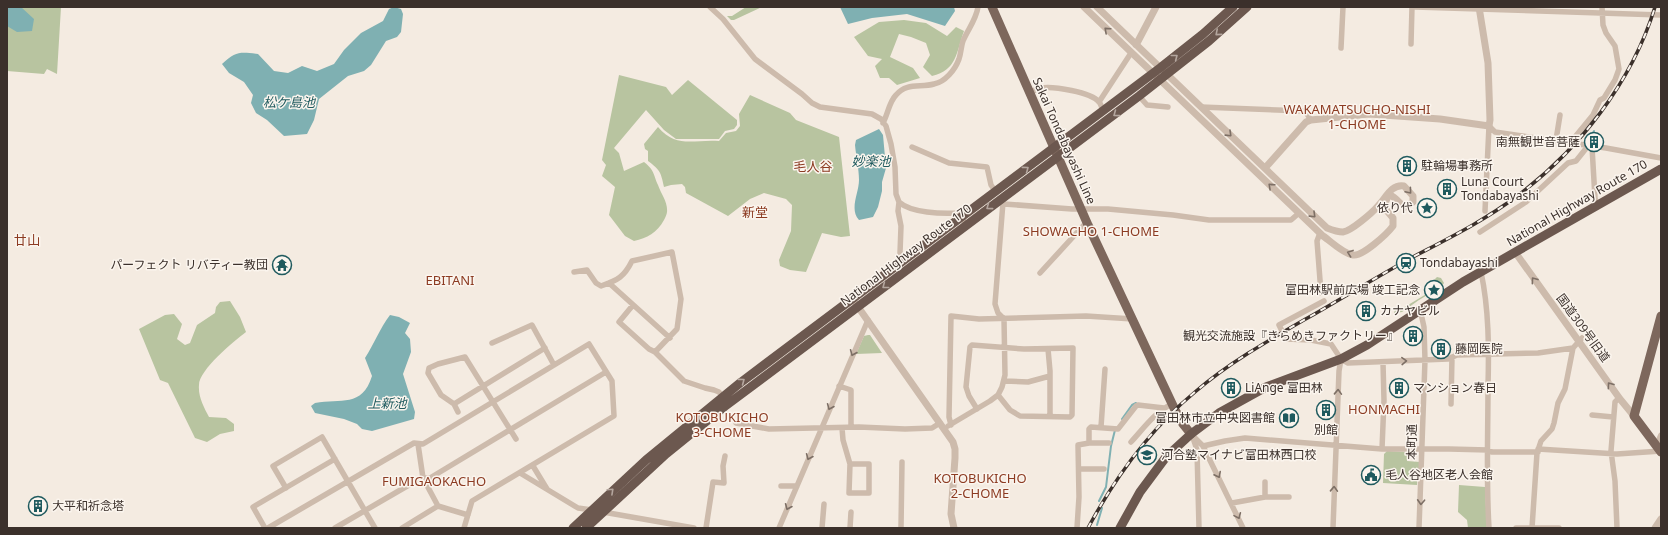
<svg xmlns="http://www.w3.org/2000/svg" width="1668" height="535" viewBox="0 0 1668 535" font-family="'Noto Sans','Noto Sans JP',sans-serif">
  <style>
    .green { fill: #b8c4a0 }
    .water { fill: #7fb0b2 }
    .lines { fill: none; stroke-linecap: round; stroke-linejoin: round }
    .stream { stroke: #7fb0b2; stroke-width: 2 }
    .minor { stroke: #cdbbac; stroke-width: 5.5 }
    .tertiary { stroke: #cdbbac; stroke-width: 7 }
    .primary { stroke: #7d675c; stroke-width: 9 }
    .trunk { stroke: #6c584f; stroke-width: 9 }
    .rail-casing { stroke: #3b302b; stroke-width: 3.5 }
    .rail { stroke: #fbf5ee; stroke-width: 2; stroke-dasharray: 6; stroke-linecap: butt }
    .oneway { stroke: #7d6f65 }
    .oneway2 { stroke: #b4a69e }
    .labels { text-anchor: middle; stroke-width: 3; stroke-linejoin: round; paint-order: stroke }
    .street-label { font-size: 12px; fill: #3b302b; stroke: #fbf5ee }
    .poi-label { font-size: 12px; fill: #3b302b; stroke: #fbf5ee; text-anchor: start }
    .water-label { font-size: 13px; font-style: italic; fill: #1f5a5e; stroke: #fbf5ee }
    .neighbourhood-label { font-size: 13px; fill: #8c3b22; stroke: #fbf5ee }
  </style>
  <rect width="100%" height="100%" fill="#f4ebe1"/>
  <path class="green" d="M7 7H61L57 74 47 69 44 74 7 71Z
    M746 7H762L734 20H731L727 16H732Z
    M904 20 926 23 947 36 956 27 964 31C956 53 957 70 932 76L923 67 930 55 926 43 911 37 899 34 890 57 913 68 920 78 897 85 889 78H880L875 66 882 59 868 56 854 37 879 22Z
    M619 75 666 87 672 95 688 80 737 120V125L734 129 725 131 719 139H676L664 130 646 110 614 148 619 153 624 171 644 162C655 171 653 174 658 185 661 194 668 202 667 212 667 214 665 218 664 220 657 233 647 238 634 241L625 236 609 215 615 187 602 176 606 165 602 160Z
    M750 95 790 113 796 120 839 137 850 236 841 237 822 233 806 272 790 270 780 266 779 260 791 231 792 205 786 199 764 193 750 199 728 216 686 193 685 187 682 184 671 185 664 187C661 172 660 170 648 161V151L645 149 644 144 658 127C677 149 694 139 719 141L726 133 736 131 740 126 739 114Z
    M1437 277 1441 278 1444 283 1441 287 1419 300 1402 312 1394 313 1395 310 1396 309 1398 311 1433 290V281Z
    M230 301 240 317 246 332C234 341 199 370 199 385 198 397 204 407 209 417L226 418 234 424V431L220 434 207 442 195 438 168 383 160 380 139 329 165 315 174 314 182 324 177 339 185 345 190 343 197 325 215 313 216 307 220 302Z
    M868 335H870L882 353 856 354 864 336Z
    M1387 451 1407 452V461L1420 462V470H1418L1417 485 1383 483 1384 454Z
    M1459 485 1485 487 1487 528H1468L1467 520 1458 512Z"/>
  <path class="water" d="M7 7H21L34 19 32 31 17 32 7 26Z
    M394 7 401 9 403 14 401 32 397 37 386 41 371 65 364 71 348 76 319 99 314 120 307 134 284 136 267 120 256 113 251 103 253 95 244 82 229 73 222 64C236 51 240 52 258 54L274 71 288 73 302 66 317 71 334 64 344 50 361 33 383 21 389 9Z
    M840 7H954L955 11 945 26 907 14 872 18 848 24Z
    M879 129 883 135 886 168 882 182V191L878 207 873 217 859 220C849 209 859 193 859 180 859 169 856 156 855 145L856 140Z
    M390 315 399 317 410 323 405 333 410 339 411 352 403 374 415 412 414 419 372 431 362 429 357 424 344 419 315 413 311 406 315 403C341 398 362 408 372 376L365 358C374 344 380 328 390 315Z"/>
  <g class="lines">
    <path class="stream" d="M1586 143 1594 131
      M1122 419 1132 405 1136 403
      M1099 501 1106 487 1111 446 1115 430
      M1097 525 1102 508"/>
    <path class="minor" d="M710 7 723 19 755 59 802 94 812 103 820 107 872 114 881 119 886 126 891 144 895 167 896 194 899 202 898 211 901 226 900 253 904 261
      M1415 7 1661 15
      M1411 44 1412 7
      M1341 48 1343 7
      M1029 93C1033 91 1037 89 1041 88 1053 86 1091 92 1099 102 1101 104 1102 108 1103 111
      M1139 96 1147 105 1168 107
      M1099 102 1131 53
      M1201 107 1305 111 1311 120
      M883 123C888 114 889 102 896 95 907 82 920 88 934 84 945 82 955 70 959 59 961 53 961 47 963 41 968 29 976 20 978 7
      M1489 126 1495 132 1606 148 1661 158
      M1556 140 1560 115
      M1570 143 1593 115 1600 100 1604 98 1615 80 1619 69 1615 46 1606 33 1603 25 1602 7
      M912 147 949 163 987 167 991 185 996 192
      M1592 147 1595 198 1597 206
      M899 202C911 213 942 214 958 213L966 224
      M1004 204 1072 209H1108L1173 215 1209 220H1291L1299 213
      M1485 211 1489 126
      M1480 232 1526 202 1568 163 1576 161 1588 146
      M1320 233 1317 241 1321 293
      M574 272 587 270 596 283 601 286C618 280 624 277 632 261L672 252 681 299 677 329 655 352
      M1481 272C1489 309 1489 349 1488 387 1488 434 1486 481 1489 528
      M1040 273 1083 226 1088 225
      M609 283 670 338
      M1324 301 1279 325 1286 339 1311 340 1331 344 1341 359 1348 363 1448 359 1457 355 1538 353 1573 348
      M633 305 619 322 649 349 655 352 684 381 705 388 714 390 719 392 724 399
      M492 343 532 325 554 365
      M1048 349 1050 371V416
      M1004 381 1028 382 1050 376
      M839 386 851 390V427
      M454 404 545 348
      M1451 404 1452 357
      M977 409 969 396 966 387 970 347 972 345 1024 349 1073 348 1072 415 1070 417 1020 416 1010 410 998 395
      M458 412 454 404 441 395 428 373 429 368 438 364 465 357 516 439
      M1592 415 1613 417
      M736 423 769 429 859 427 905 429 932 428 940 423
      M951 425 949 417 951 316 979 319 1086 316 1133 319
      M948 426 990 401 998 395 1002 387 1005 375 1004 319 998 313 995 304 1003 202
      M1101 427 1105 369
      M842 428 843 440 850 464 849 493H869V464H850
      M1191 434 1203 446 1243 528
      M1193 438 1197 450 1199 528
      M1131 442C1144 428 1155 412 1172 404
      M1089 443V429L1091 427 1118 429 1136 406 1138 405 1164 408
      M418 444 423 478 438 506 468 515
      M1203 446 1225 441 1245 438 1382 449H1449L1488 450 1492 452H1538
      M1656 446 1661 435
      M1382 449 1384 400 1383 363
      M1538 449 1617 454 1661 451
      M533 466 547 489
      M1079 469H1104
      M520 473 578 508 592 510
      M1265 482V497
      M781 486H797
      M286 488 273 466 322 437 375 528
      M1232 503 1265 497H1289
      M603 512 694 528
      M265 528 253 507 335 459
      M268 528 414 443 423 444 589 344 612 381 614 416 472 501 464 528
      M335 528 421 478H430L606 372
      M402 528 438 506
      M706 528 713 482 724 483 723 466 725 456
      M779 528 868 320
      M822 528 824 504
      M850 528 851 512
      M901 528 902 462
      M1077 528 1079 497 1078 445 1089 443H1109
      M1333 528 1339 371 1341 359
      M1419 528 1425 360 1424 327 1420 309
      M1516 528H1559
      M1532 528 1537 453 1541 441 1552 429 1554 423 1558 403 1565 389 1573 348 1582 338
      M1617 528 1615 481 1611 451 1615 402 1619 398"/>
    <path class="tertiary" d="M1084 7 1323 236C1332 242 1342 253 1353 255 1362 257 1387 234 1393 226V218L1383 206H1381
      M1097 7 1327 228C1332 230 1337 232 1343 232 1351 231 1372 213 1378 206 1386 198 1391 184 1404 186L1413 196V202L1405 207C1399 204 1397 198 1390 195L1388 196 1384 206
      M1136 45 1156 7
      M1265 168 1306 122 1311 120 1369 114 1440 119 1489 126 1490 120 1488 63 1479 7
      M1515 252 1620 399 1634 416
      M856 304 953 442 955 449V458L951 514 954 528
      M1655 528 1661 519"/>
    <path class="primary" d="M992 7 1088 225 1175 410 1183 424 1191 434
      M1661 316 1634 416 1661 452"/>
    <path class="trunk" d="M573 528 646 460 740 383 1160 68 1203 34 1233 7
      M586 528 666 454 724 407 1139 96 1209 41 1247 7
      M1120 528 1140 492 1166 457 1191 434 1219 413 1266 387 1341 359 1367 345 1463 282 1661 169"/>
    <g class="rail-casing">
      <path id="rail" d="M1088 528C1116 476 1149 430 1195 392 1230 362 1271 339 1311 316 1344 297 1377 277 1411 258 1447 239 1484 221 1517 196 1579 150 1632 82 1655 7"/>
    </g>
    <use href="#rail" class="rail"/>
  </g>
  <defs><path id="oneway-chevron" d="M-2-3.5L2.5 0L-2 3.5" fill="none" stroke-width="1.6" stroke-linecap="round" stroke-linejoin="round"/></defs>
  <g class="oneway">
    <use href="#oneway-chevron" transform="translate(1107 30) rotate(-138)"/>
    <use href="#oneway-chevron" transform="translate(1229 134) rotate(44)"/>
    <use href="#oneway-chevron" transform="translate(1271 186) rotate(-137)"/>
    <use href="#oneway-chevron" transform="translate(1409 191) rotate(50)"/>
    <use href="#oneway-chevron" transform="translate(1313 215) rotate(44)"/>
    <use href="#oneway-chevron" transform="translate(1350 253) rotate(-160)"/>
    <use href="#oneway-chevron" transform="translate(1534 280) rotate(-126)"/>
    <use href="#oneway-chevron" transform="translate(853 353) rotate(113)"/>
    <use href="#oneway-chevron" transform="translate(1404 361) rotate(-2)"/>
    <use href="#oneway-chevron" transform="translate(1610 385) rotate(-126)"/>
    <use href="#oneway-chevron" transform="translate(1338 392) rotate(-88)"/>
    <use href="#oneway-chevron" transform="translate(830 407) rotate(113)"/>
    <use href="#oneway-chevron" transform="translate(809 457) rotate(113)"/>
    <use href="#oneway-chevron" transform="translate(1218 475) rotate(63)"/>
    <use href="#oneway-chevron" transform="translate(1334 489) rotate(-88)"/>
    <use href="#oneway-chevron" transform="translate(1421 502) rotate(93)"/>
    <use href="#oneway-chevron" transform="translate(788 507) rotate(113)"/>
    <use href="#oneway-chevron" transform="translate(1238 516) rotate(66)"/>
  </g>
  <g class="oneway2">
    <use href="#oneway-chevron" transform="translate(1218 33) rotate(139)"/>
    <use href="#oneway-chevron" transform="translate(1175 57) rotate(-38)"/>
    <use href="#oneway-chevron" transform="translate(1116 114) rotate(143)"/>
    <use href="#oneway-chevron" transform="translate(1026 169) rotate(-37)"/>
    <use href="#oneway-chevron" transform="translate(989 207) rotate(143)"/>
    <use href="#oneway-chevron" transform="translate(885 286) rotate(142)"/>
    <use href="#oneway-chevron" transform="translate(742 381) rotate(-37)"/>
    <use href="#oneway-chevron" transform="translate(611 491) rotate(-43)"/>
  </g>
  <defs>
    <g id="building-ring" transform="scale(1)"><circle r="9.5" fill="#fbf5ee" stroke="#1f5a5e" stroke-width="1.5"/><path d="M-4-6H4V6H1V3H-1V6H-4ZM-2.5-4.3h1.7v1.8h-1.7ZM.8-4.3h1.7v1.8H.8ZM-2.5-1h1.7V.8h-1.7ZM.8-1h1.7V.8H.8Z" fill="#1f5a5e"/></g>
    <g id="sight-ring" transform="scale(1)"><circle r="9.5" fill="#fbf5ee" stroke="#1f5a5e" stroke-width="1.5"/><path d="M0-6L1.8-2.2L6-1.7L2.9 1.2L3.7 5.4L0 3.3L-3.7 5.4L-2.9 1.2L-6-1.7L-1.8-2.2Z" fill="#1f5a5e"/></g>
    <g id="station-ring" transform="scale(1)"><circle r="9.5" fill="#fbf5ee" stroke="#1f5a5e" stroke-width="1.5"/><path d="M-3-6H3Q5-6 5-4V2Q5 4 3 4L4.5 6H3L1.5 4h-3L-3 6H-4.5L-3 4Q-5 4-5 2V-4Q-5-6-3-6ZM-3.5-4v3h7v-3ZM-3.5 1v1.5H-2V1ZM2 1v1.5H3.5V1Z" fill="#1f5a5e"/></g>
    <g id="temple-ring" transform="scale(1)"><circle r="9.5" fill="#fbf5ee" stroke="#1f5a5e" stroke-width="1.5"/><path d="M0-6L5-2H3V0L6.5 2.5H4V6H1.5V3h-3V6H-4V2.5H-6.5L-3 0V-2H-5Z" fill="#1f5a5e"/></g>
    <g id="library-ring" transform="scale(1)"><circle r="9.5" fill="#fbf5ee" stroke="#1f5a5e" stroke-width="1.5"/><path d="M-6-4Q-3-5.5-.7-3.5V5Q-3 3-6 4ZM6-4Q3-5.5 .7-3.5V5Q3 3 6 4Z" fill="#1f5a5e"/></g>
    <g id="school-ring" transform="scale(1)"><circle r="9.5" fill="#fbf5ee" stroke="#1f5a5e" stroke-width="1.5"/><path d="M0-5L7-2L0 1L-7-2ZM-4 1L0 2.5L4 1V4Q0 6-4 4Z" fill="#1f5a5e"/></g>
    <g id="civic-ring" transform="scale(1)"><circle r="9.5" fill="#fbf5ee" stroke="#1f5a5e" stroke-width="1.5"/><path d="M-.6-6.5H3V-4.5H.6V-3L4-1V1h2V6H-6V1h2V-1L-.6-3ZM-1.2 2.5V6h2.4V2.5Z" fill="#1f5a5e"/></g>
  </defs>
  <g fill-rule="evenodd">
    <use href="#building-ring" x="1594" y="142"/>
    <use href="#building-ring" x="1407" y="166"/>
    <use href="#building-ring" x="1447" y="189"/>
    <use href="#sight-ring" x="1427" y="208"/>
    <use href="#station-ring" x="1406" y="263"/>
    <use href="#temple-ring" x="282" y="265"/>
    <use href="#sight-ring" x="1434" y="290"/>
    <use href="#building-ring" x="1366" y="311"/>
    <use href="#building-ring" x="1413" y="336"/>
    <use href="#building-ring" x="1441" y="349"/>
    <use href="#building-ring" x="1231" y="388"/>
    <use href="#building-ring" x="1399" y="388"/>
    <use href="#building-ring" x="1326" y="410"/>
    <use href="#library-ring" x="1289" y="418"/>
    <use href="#school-ring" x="1147" y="455"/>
    <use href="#civic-ring" x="1371" y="475"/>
    <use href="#building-ring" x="38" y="506"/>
  </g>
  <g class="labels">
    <g class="street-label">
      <text transform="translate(1064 141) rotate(66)" y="4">Sakai Tondabayashi Line</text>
      <text transform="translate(1577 203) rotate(-30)" y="4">National Highway Route 170</text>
      <text transform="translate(906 255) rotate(-37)" y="4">National Highway Route 170</text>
      <text transform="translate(1583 328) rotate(54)" y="4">国道309号旧道</text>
      <text transform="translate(1412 442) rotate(-89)" y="4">本町通</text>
    </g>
    <g class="poi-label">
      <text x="1580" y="146" text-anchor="end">南無観世音菩薩</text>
      <text x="1421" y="170">駐輪場事務所</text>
      <text x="1461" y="186">Luna Court<tspan x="1461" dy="14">Tondabayashi</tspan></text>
      <text x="1413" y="212" text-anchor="end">依り代</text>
      <text x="1420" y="267">Tondabayashi</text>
      <text x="268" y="269" text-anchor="end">パーフェクト リバティー教団</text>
      <text x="1420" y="294" text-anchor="end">富田林駅前広場 竣工記念</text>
      <text x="1380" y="315">カナヤビル</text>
      <text x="1399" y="340" text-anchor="end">観光交流施設『きらめきファクトリー』</text>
      <text x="1455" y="353">藤岡医院</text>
      <text x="1245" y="392">LiAnge 富田林</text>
      <text x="1413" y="392">マンション春日</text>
      <text x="1275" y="422" text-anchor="end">富田林市立中央図書館</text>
      <text x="1326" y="434" text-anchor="middle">別館</text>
      <text x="1161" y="459">河合塾マイナビ富田林西口校</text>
      <text x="1385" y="479">毛人谷地区老人会館</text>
      <text x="52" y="510">大平和祈念塔</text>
    </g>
    <g class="water-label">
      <text x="289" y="107">松ケ島池</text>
      <text x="871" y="166">妙楽池</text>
      <text x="387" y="408">上新池</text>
    </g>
    <g class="neighbourhood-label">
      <text x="1357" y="114">WAKAMATSUCHO-NISHI<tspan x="1357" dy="15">1-CHOME</tspan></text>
      <text x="813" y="171">毛人谷</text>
      <text x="755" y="217">新堂</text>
      <text x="1091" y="236">SHOWACHO 1-CHOME</text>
      <text x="27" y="245">廿山</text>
      <text x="450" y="285">EBITANI</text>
      <text x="1384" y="414">HONMACHI</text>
      <text x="722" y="422">KOTOBUKICHO<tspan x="722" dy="15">3-CHOME</tspan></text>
      <text x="980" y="483">KOTOBUKICHO<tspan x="980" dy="15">2-CHOME</tspan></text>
      <text x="434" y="486">FUMIGAOKACHO</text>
    </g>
  </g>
  <rect width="1668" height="535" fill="none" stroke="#3b302b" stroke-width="16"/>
</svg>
